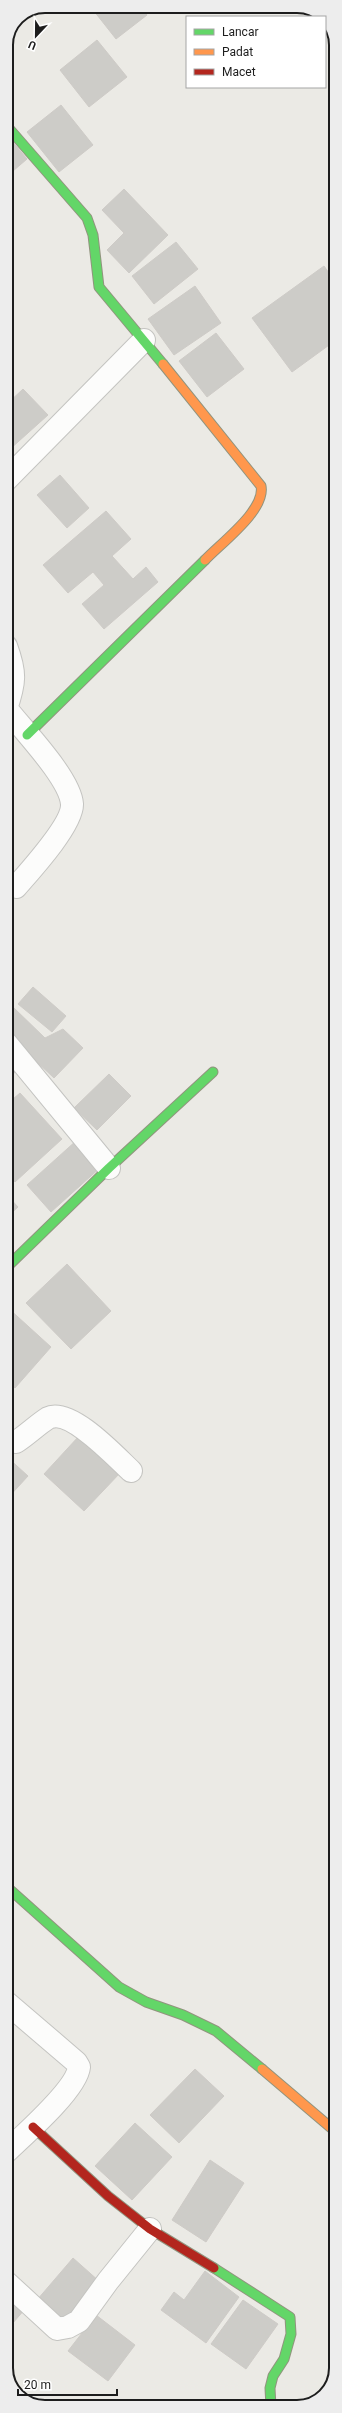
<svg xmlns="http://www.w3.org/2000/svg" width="342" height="2413" viewBox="0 0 342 2413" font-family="Roboto,sans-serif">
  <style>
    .building { fill: #cdccc8; stroke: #cecbc7 }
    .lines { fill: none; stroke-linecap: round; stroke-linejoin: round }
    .street-casing { stroke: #c4c4c1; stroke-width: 24 }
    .fast-casing { stroke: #91947e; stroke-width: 11 }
    .slow-casing { stroke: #91947e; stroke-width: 11 }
    .jam-casing { stroke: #91947e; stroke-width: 11 }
    .street { stroke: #fcfcfb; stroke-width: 22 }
    .fast { stroke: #63d668; stroke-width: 9 }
    .slow { stroke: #ff974d; stroke-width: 9 }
    .jam { stroke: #b3261e; stroke-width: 9 }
    .rim { fill: none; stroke: #1d1d1d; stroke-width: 2 }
  </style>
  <rect width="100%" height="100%" fill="#ebeae5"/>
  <path class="building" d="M90 6H140L147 15 116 39Z
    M97 40 127 77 89 107 60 70Z
    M61 105 93 145 59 172 27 132Z
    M6 134 27 159 6 177Z
    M124 189 168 235 129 273 107 250 124 233 102 210Z
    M176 242 198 269 154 304 132 276Z
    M324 266 336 283V340L292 372 252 318Z
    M195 286 221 323 174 355 148 319Z
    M216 333 244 369 207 397 179 361Z
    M23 389 48 415 9 450 6 447V405Z
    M60 475 89 508 67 528 37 495Z
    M106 511 131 539 112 556 133 579 146 567 158 582 104 629 82 604 104 585 93 572 68 593 43 565Z
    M33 987 66 1016 52 1032 18 1004Z
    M13 1007 45 1038 63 1029 83 1048 54 1078 6 1033V1014Z
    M6 1061 16 1071 6 1082Z
    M109 1074 131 1096 97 1130 74 1108Z
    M20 1093 62 1139 15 1182 6 1173V1105Z
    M77 1140 101 1167 51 1212 27 1185Z
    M6 1194 18 1207 6 1218Z
    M67 1264 111 1311 71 1349 26 1303Z
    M7 1307 51 1347 15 1388 6 1380Z
    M79 1436 120 1473 84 1511 44 1474Z
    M6 1456 28 1476 6 1500Z
    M195 2069 224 2096 179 2143 150 2115Z
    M135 2123 172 2157 132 2200 95 2166Z
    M210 2160 244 2183 206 2242 172 2220Z
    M73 2258 100 2282 64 2324 37 2300Z
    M205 2271 239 2297 206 2343 161 2310 174 2292 184 2300Z
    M6 2294 25 2309 6 2331Z
    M243 2300 278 2324 246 2369 211 2344Z
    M96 2315 135 2345 108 2381 68 2351Z"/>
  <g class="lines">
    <g class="street-casing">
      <path id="street" d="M6 480 144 340
        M6 646C16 673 15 682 6 709
        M6 708C23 730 70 778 72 804 73 824 30 871 16 887
        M6 1043 109 1168
        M6 1440 16 1442C27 1435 37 1425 48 1418 70 1407 116 1457 131 1471
        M6 2002 76 2062 79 2067C77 2089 23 2136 6 2152
        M6 2282 57 2329 68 2327 79 2321 108 2281 150 2229"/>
    </g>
    <g class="fast-casing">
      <path id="fast" d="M6 125 87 218 93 235 99 287 163 364
        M27 735 205 560
        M6 1268 109 1168 213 1072
        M6 1886 119 1987 146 2002 183 2015 216 2031 262 2069
        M214 2268 290 2317 291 2334 284 2359 273 2376 270 2388 271 2407"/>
    </g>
    <g class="slow-casing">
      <path id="slow" d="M163 364 261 486C266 510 221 543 205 560
        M262 2069 336 2132"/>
    </g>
    <g class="jam-casing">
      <path id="jam" d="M33 2127 108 2196 150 2229 214 2268"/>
    </g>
    <use href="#street" class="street"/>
    <use href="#fast" class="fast"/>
    <use href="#slow" class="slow"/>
    <use href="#jam" class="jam"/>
  </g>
  <path d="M0 0H342V2413H0ZM45 13H297A32 32 0 0 1 329 45V2368A32 32 0 0 1 297 2400H45A32 32 0 0 1 13 2368V45A32 32 0 0 1 45 13Z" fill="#ededed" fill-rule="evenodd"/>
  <path class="rim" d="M45 13H297A32 32 0 0 1 329 45V2368A32 32 0 0 1 297 2400H45A32 32 0 0 1 13 2368V45A32 32 0 0 1 45 13Z"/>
  <rect x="186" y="16" width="140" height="72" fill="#ffffff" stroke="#a5a5a5"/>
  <rect x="194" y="29" width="20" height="6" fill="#63d668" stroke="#a5a5a5"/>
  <text x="222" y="36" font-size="12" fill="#1d1d1d">Lancar</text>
  <rect x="194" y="49" width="20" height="6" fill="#ff974d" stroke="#a5a5a5"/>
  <text x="222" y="56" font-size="12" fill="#1d1d1d">Padat</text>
  <rect x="194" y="69" width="20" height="6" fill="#b3261e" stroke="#a5a5a5"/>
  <text x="222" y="76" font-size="12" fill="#1d1d1d">Macet</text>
  <g transform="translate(36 36) rotate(202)" stroke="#ffffff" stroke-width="3" paint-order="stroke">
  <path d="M0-3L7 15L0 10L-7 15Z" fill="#1d1d1d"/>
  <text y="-6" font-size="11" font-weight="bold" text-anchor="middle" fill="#1d1d1d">U</text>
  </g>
  <path d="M18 2389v6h99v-6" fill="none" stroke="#1d1d1d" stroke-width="2"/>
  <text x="24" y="2389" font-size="12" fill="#1d1d1d" stroke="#ffffff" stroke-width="3" paint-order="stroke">20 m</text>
</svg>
